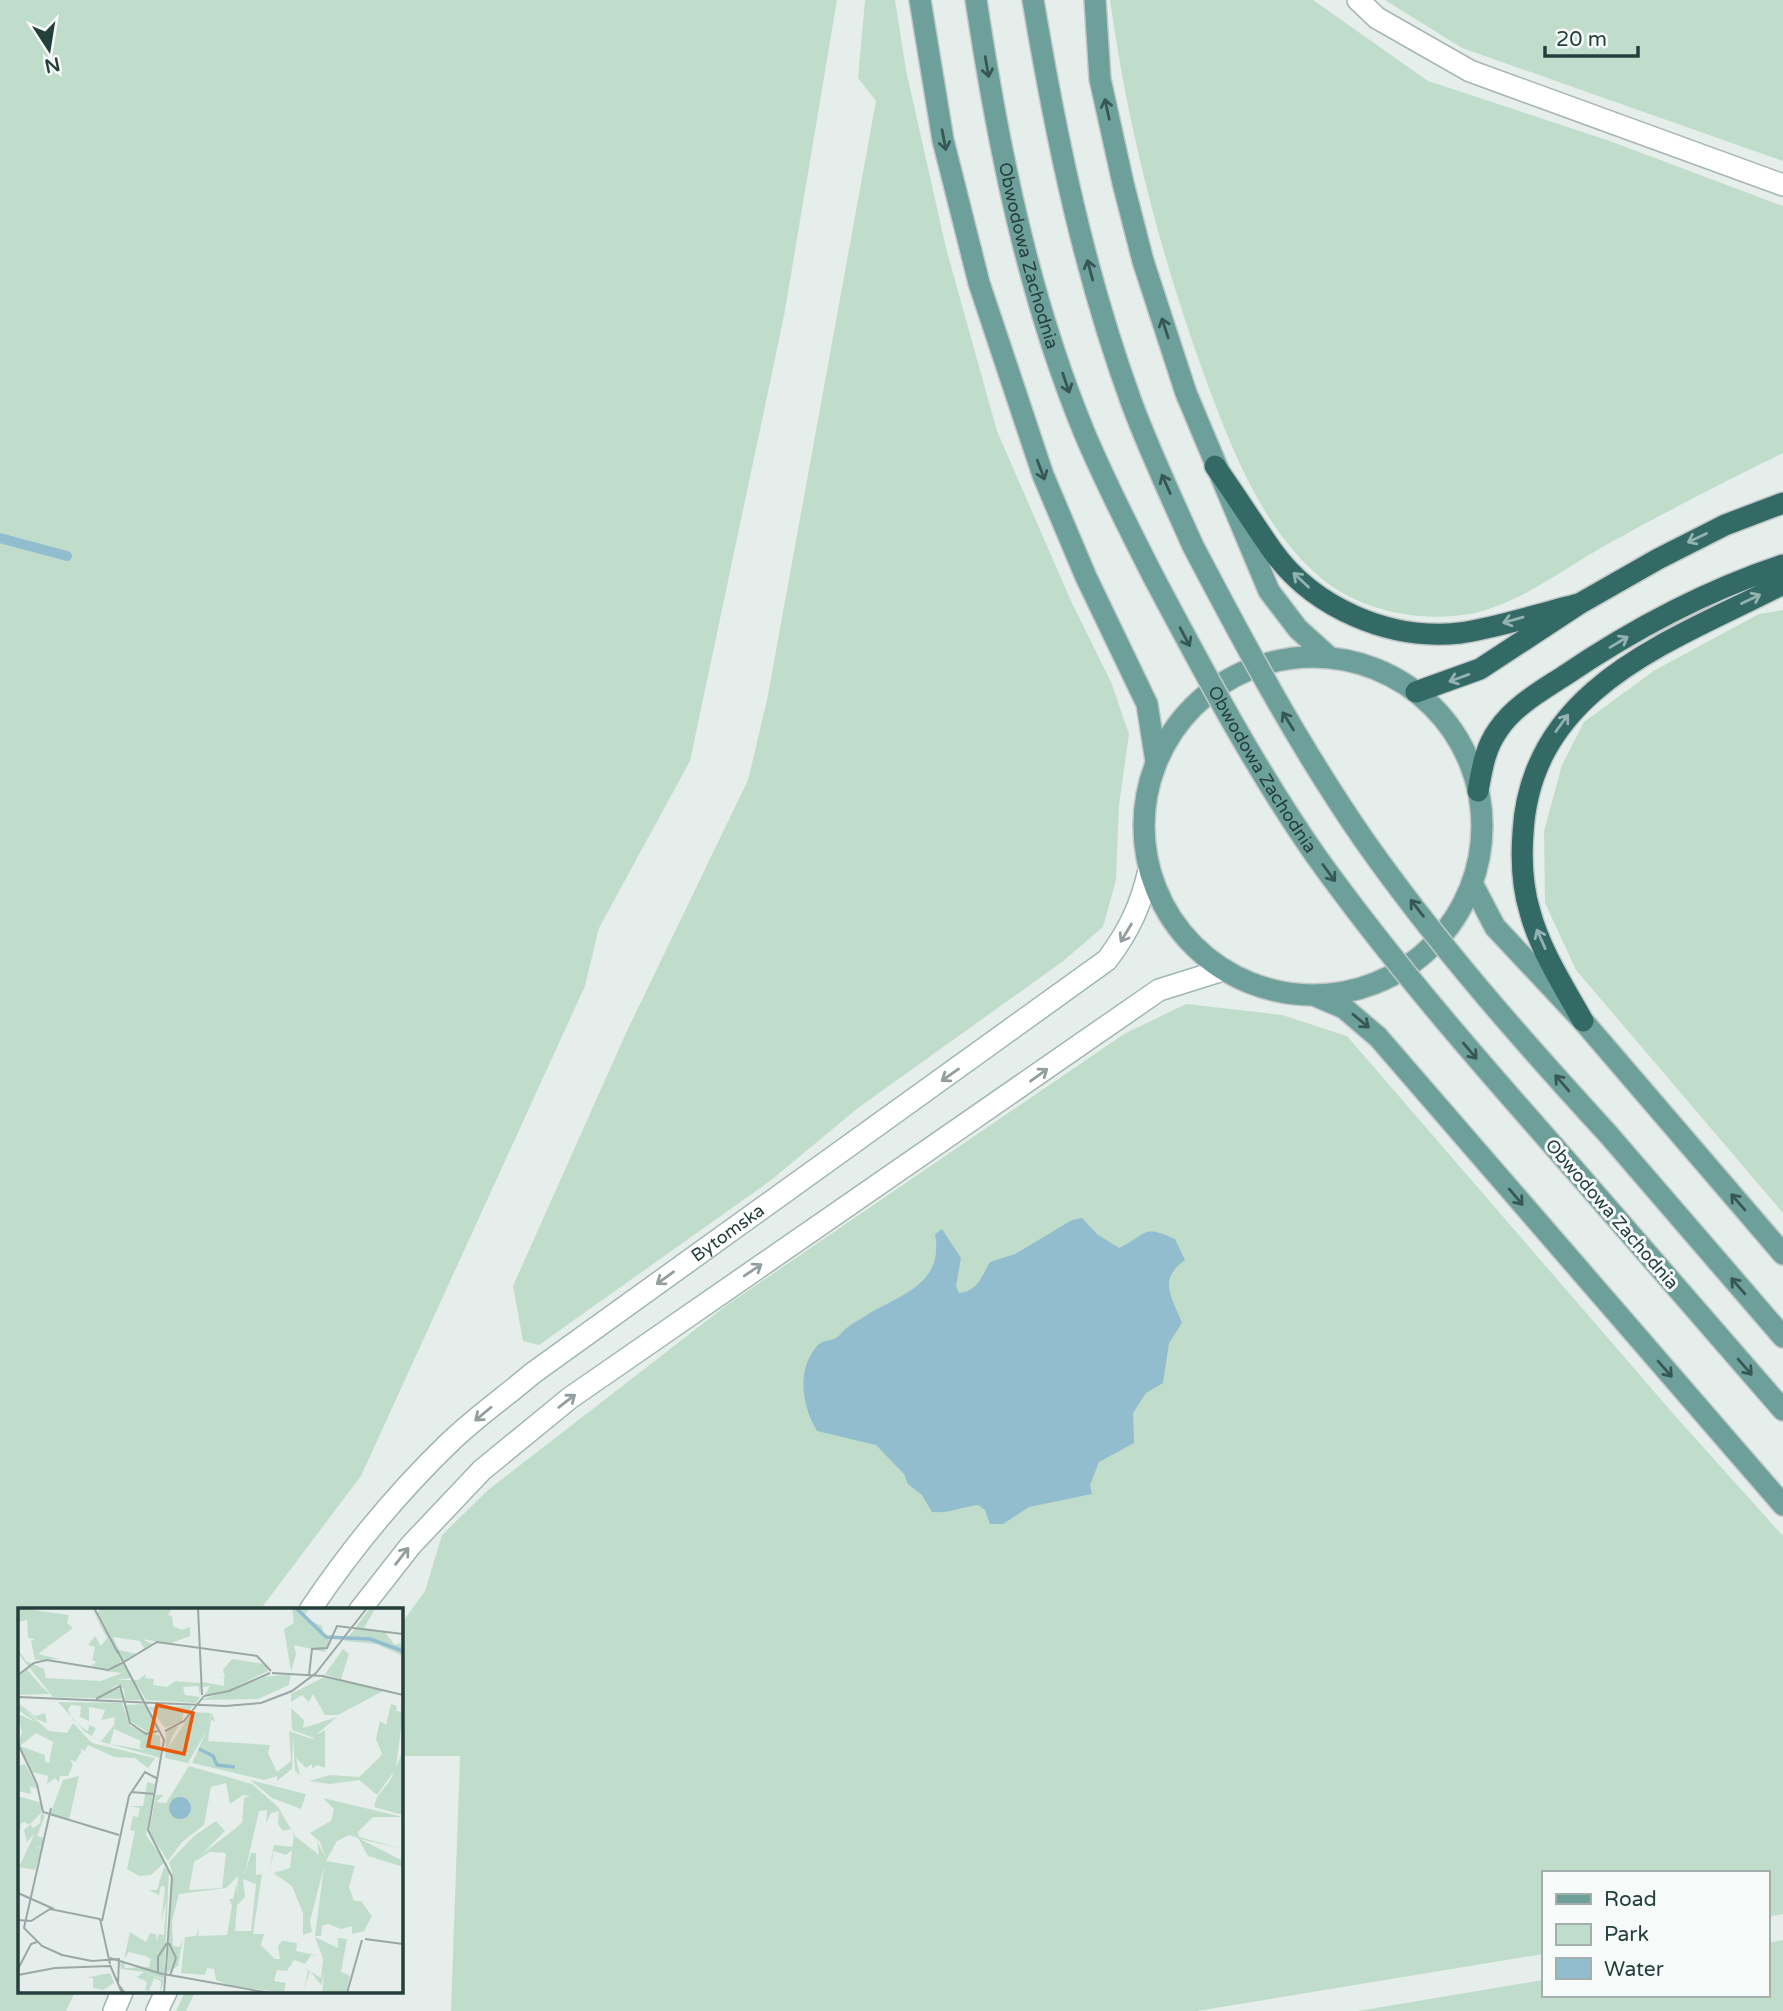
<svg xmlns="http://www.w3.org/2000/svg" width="1783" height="2011" viewBox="0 0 1783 2011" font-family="'Varela Round',sans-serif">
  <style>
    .green { fill: #c0ddcc }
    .water { fill: #92bdcf }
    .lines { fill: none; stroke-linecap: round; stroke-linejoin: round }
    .stream { stroke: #92bdcf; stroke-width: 10 }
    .street-casing { stroke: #a8b6b3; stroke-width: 24 }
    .secondary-casing { stroke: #a2b6b2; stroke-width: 24 }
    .primary-casing { stroke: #c2c9c8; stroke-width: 24 }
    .highway-casing { stroke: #c2c9c8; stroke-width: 24 }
    .street { stroke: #fff; stroke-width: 21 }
    .secondary { stroke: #fff; stroke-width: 21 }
    .primary { stroke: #6da09a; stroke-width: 21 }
    .highway { stroke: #336a66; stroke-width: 21 }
    .primary-bridge-casing { stroke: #c2c9c8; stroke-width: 24; stroke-linecap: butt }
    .primary-bridge { stroke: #6da09a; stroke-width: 21 }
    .oneway { stroke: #375754 }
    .oneway2 { stroke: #94b2b0 }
    .oneway3 { stroke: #929f9e }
    .labels { text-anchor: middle; stroke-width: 6; stroke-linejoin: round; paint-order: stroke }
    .street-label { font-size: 18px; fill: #253f3c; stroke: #f6faf9 }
    .inset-river { fill: none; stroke: #92bdcf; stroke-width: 3.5 }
    .inset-road { fill: none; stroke: #99a8a5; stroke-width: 2 }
    .view { fill: #e8590c; fill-opacity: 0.15; stroke: #e8590c; stroke-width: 3.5 }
    .inset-edge { fill: none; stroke: #253f3c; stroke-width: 3.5 }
  </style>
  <rect width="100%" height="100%" fill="#e6eeeb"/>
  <path class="green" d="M0 0H837L784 316 690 761 599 928 585 986 361 1476 260 1610H19V1992H75L66 2011H0Z
    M865 0H895L906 70 946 248 997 431 1071 601 1111 682 1129 734 1119 805 1116 880 1103 927 1062 962 858 1108 770 1181 539 1345 523 1341 513 1286 626 1033 748 780 767 700 876 101 858 78Z
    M1110 0H1313L1428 81 1607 140 1783 206V453C1723 482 1664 513 1606 545 1565 568 1522 602 1475 613 1420 624 1356 611 1314 572 1260 522 1231 448 1206 380 1161 257 1128 130 1110 0Z
    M1385 0H1783V161L1462 48Z
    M1783 610V1213L1576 970 1545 903 1544 831 1562 765 1584 722 1655 670 1759 614Z
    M1186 1004 1282 1015 1347 1036 1677 1418 1783 1536V1914L1767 1917V1873H1543V1954L1197 2011H451L460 1756H401V1624L425 1591 442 1535 488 1490 727 1305 1124 1034Z
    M1783 1940V2011H1358L1543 1980V1995H1767V1943Z
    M185 1992H195L186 2011H176Z"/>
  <path class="water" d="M1082 1218 1097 1234 1119 1248C1149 1234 1141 1224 1175 1239L1185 1260C1158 1280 1171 1295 1182 1323L1169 1343 1163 1383 1146 1393 1133 1413 1134 1443 1099 1462 1090 1485 1092 1494 1029 1507 1003 1524H990L985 1510 978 1505C961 1507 948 1514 932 1512L922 1495 908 1484 904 1474 876 1445 817 1431C802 1406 796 1370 817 1346 822 1340 830 1341 836 1338 841 1335 843 1330 848 1327 854 1322 863 1318 870 1313 903 1294 944 1283 935 1234L942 1229 961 1258 956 1286 959 1293C978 1291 981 1277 990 1262L1015 1254 1072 1220Z"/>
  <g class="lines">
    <path class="stream" d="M0 538 67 556"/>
    <g class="street-casing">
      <path id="street" d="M1358 0 1377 18 1470 71 1783 185"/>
    </g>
    <g class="secondary-casing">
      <g id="secondary">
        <path id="s1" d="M310 1610C351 1549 397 1493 450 1442 476 1417 506 1396 533 1373L1107 960C1129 931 1141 905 1149 870"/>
        <path d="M360 1610 411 1545 482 1470 570 1398 1159 990 1223 970"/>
        <path d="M114 2011 122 1992"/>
        <path d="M157 2011 166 1992"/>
      </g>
    </g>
    <g class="primary-casing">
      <g id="primary">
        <path d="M920 0 943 140 979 283 1043 475 1086 577 1147 704 1156 761"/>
        <path id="s2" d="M976 0C998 146 1028 296 1084 432 1105 482 1129 529 1153 576"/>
        <path d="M1033 0C1056 137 1084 273 1132 404 1150 452 1172 499 1193 546"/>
        <path d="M1095 0 1100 79 1123 183 1143 261 1186 393 1269 591 1298 629 1329 657"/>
        <circle cx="1313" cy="826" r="169"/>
        <path d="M1472 883 1495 927 1583 1021 1783 1254"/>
        <path d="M1316 996 1344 1008 1378 1037 1783 1505"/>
        <path d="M1608 1134 1783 1337"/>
        <path d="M1572 1167 1783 1410"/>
      </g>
    </g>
    <g class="highway-casing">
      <path id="highway" d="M1215 466C1235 494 1253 523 1272 550 1313 608 1390 641 1460 633 1498 628 1541 613 1579 604
        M1416 692 1480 669 1579 604 1658 559 1725 525 1783 503
        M1478 791C1482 769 1485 748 1498 730 1514 706 1541 691 1564 676 1632 630 1705 591 1783 565
        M1583 1021C1564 987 1540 950 1530 912 1522 886 1521 860 1523 833 1531 686 1673 641 1783 584"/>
    </g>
    <use href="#street" class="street"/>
    <use href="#secondary" class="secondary"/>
    <use href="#primary" class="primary"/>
    <use href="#highway" class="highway"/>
    <g class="primary-bridge-casing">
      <g id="primary-bridge">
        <path d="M1193 546C1246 647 1299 746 1364 840 1437 944 1522 1040 1608 1134"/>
        <path id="s3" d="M1153 576C1204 672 1254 767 1316 856 1394 965 1483 1066 1572 1167"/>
      </g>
    </g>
    <use href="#primary-bridge" class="primary-bridge"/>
  </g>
  <defs><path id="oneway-shaft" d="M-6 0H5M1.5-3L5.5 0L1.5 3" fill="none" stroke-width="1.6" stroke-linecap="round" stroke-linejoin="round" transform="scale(1.75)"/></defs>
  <g class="oneway">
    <use href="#oneway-shaft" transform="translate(987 67) rotate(80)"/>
    <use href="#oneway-shaft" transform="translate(1107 109) rotate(-102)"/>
    <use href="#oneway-shaft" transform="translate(944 140) rotate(79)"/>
    <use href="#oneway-shaft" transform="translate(1090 270) rotate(-105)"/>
    <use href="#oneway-shaft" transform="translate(1165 328) rotate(-108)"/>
    <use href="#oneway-shaft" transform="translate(1066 383) rotate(71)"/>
    <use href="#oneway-shaft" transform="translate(1041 470) rotate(69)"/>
    <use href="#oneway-shaft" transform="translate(1166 484) rotate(-114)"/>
    <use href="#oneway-shaft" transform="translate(1185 637) rotate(62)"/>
    <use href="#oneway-shaft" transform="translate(1288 721) rotate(-122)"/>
    <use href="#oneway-shaft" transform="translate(1329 873) rotate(54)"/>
    <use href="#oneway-shaft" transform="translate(1417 908) rotate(-128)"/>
    <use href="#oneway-shaft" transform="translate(1361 1021) rotate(40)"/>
    <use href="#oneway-shaft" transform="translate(1470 1051) rotate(50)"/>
    <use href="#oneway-shaft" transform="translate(1562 1083) rotate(-131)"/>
    <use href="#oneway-shaft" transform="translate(1516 1197) rotate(50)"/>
    <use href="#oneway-shaft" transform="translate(1738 1202) rotate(-131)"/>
    <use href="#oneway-shaft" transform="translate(1738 1286) rotate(-131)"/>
    <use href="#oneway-shaft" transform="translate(1745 1367) rotate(49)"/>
    <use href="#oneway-shaft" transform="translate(1665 1369) rotate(49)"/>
  </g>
  <g class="oneway2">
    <use href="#oneway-shaft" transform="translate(1697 538) rotate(155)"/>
    <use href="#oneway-shaft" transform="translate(1301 580) rotate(-137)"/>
    <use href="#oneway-shaft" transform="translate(1751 599) rotate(-26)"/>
    <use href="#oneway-shaft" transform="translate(1513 620) rotate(164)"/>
    <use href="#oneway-shaft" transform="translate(1619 642) rotate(-31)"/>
    <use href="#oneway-shaft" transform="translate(1459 678) rotate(160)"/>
    <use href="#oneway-shaft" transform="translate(1562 723) rotate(-54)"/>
    <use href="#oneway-shaft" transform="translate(1541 939) rotate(-114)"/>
  </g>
  <g class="oneway3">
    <use href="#oneway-shaft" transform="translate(1126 933) rotate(121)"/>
    <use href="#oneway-shaft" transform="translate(950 1075) rotate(145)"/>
    <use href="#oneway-shaft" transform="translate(1039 1075) rotate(-36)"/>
    <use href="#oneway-shaft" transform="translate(753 1270) rotate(-34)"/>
    <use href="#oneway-shaft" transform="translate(665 1278) rotate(144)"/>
    <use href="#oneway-shaft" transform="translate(567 1401) rotate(-38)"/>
    <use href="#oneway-shaft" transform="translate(483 1414) rotate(140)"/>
    <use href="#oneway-shaft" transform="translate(402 1556) rotate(-52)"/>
  </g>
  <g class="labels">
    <g class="street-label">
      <text dy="6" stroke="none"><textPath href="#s2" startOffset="261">Obwodowa Zachodnia</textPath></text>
      <text dy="6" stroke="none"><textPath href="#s3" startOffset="222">Obwodowa Zachodnia</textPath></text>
      <text transform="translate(1612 1214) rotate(49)" y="6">Obwodowa Zachodnia</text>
      <text dy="6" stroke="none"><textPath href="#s1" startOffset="567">Bytomska</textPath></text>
    </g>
  </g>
  <g transform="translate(18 1608)">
    <rect width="385" height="385" fill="#e6eeeb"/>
    <path d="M0 0 51 7 49 15 55 20 20 46 41 51 17 52 13 33 17 31 10 30 9 12 0 14ZM73 0 100 44 79 6 82 1 154 0 150 7 154 8 155 18 164 22 172 19V28L151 36 124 31 134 36 120 45 126 40 122 33 95 29 101 42 119 46 106 54 99 44 103 53 99 57 105 55 114 70 99 72H120L128 66 127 70 136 71 135 77 149 79 157 73 183 75 182 87 180 78 165 79 167 87 182 89 178 95 128 92 119 77 125 92H107L106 81 99 77 93 81H103L104 91 35 89 11 59 16 58H10L0 45V41L8 53 26 61 28 70 83 73 104 65 86 63 93 62 96 58 88 61 73 58 78 54 74 52 77 39 70 37 77 28 71 18 83 38 89 30ZM274 0H292L285 9 304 18 305 25 312 29 307 44 276 37 278 46 273 64 266 21 276 15ZM352 0 357 1 346 20 366 23 377 37 383 35 385 48 358 36 326 33 338 20 341 26 338 19ZM325 41 331 46 323 71 307 66ZM214 51 247 56 250 63 211 82 187 87 192 78 185 79V74L206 78V69L201 70 207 68 205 62ZM9 61 23 78 32 86 0 87V68ZM273 66 271 77 240 91 183 92 246 69ZM306 69 367 82 320 107H307L295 86 291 94 284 87 273 94V86ZM40 94 104 95 112 118 142 128 143 150 84 134 67 124ZM53 97 63 98 62 109 71 113V99L87 102 83 112 97 109 96 117 83 133 74 128 78 120 71 117 70 124 55 112 50 102ZM96 121 123 133 121 139 127 142 92 136ZM0 95 17 108 27 105 29 115 20 112 3 99 31 123 49 125 55 115 74 135 137 150 130 160 117 150 96 149 70 137 67 143 60 140 64 143 57 154 52 151 55 157 50 168H42L41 175 37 170 29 176 30 168 14 164 0 135 4 125 0 106 18 114 0 102ZM18 125 35 134 31 155 27 154V147L2 138ZM127 96 139 119 133 126 112 113 107 97ZM373 96 379 98 378 103 385 104 378 159 385 143V207L356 199 359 189 371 174 377 162 359 187 341 172 312 176 291 173 312 167 341 169 359 152 364 146 358 131 362 113 368 117ZM174 98 171 104 166 102 164 113 147 120 131 99ZM273 100 286 112 285 120 319 109 298 127 307 122V160L299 157 294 161V156L288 160 278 150 282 167 289 172 277 163 275 129 274 161 259 173V168L246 172 174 155 189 122 170 155 147 150 148 122 161 118 155 127 150 140 174 104 193 105 191 114 194 105 197 113 193 112 190 133 252 137 250 145 259 164 273 153 271 123 294 131 296 130 274 122ZM0 154 1 158 7 156 20 180 12 179 13 186 0 183ZM171 158 234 176 260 199 277 228 301 247 299 233 307 249 302 234 292 225 313 213 316 201 305 190 385 209H355L340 224 341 229 385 241 342 231 383 252 385 259 350 248 340 230 331 227 319 233 308 253 337 258 331 279 336 293H343L354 308 346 323 334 326V318L323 321 310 316 304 318 303 328H297L306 259 292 313 294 324 285 327V305L274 278 255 265 272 260 274 242 268 247 256 243 251 265 256 237 274 239 276 229 273 221 265 223 260 216 261 203 253 205 248 215 249 202 241 203 226 269 233 245H238V267L244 266 235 326H246L243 337 257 351H262L260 338 264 333 279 335 278 343 301 348 293 347 287 356 276 352 269 363 259 362 256 373 268 375 266 385 211 377 198 372 196 361 189 360 187 367 163 365 167 329 178 328 181 320 180 328 209 327 214 298 211 291H215L219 274V293L220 268 208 280 161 286 154 313 155 338 162 339 165 330 160 358 149 365 154 264 151 254 176 228 198 213 207 223 183 247 218 220 224 214 226 190 232 188 225 187 212 196 208 175 193 179 186 217 164 234 150 253 131 224 138 187H146L138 194 148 195ZM192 244 208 245 204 280 171 282 176 254ZM225 271 238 276 233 323H217L219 297 227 289ZM61 168 51 212 32 207 45 172ZM232 172 288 186 283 201 254 190ZM129 174 137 176 128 227 147 254 133 267 121 268 109 261 117 223 112 222 115 208 120 209 122 200 110 198H125ZM0 188 24 195 23 205 12 216 15 220 22 215 23 205 27 207 19 228 27 230 25 240 18 239 24 241 17 262 1 259 17 225 9 234 6 222 12 217 6 214 2 216 3 220 0 221ZM146 259 151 263 146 371 127 365 146 372 142 385 143 373 136 370 131 383 127 382 129 374 119 369 126 364 103 361 102 356 106 352 107 360 131 359 133 351 127 348 111 344 106 351 112 324 128 334 132 325 138 326 139 333 141 326 146 327 148 293 143 314 147 279 143 278 141 287 131 282H139ZM297 329 320 340V330L329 331 323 364 332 368 328 385H304L306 365 303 377 292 363 286 381 290 363 285 359 303 370 305 351ZM92 365 96 375 85 382 75 380V370H67Z" fill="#c0ddcc" fill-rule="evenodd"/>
    <path d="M151 200a11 11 0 1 1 22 0a11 11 0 1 1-22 0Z" fill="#92bdcf"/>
    <path class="inset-river" d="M278 0 308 29 352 31 385 43M181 141 195 148 199 157 217 159"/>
    <path class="inset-road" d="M76 0 100 45M180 0 184 87M99 42 146 132 130 222 154 269 148 361M106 54 139 34 239 48 253 63M254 65 305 68 385 87M0 67 16 55 29 52 90 62 106 54M291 67 294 41 309 40 319 18 385 26M186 88 211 83 252 65M0 89 207 98 243 95 274 83 298 65 349 0M78 91 102 78 112 115 128 126 140 123M147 123 166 113 186 88M0 136 19 176 25 204 101 227M113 184 137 186M33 200 6 320 24 338 44 347 74 353 101 351 100 376 107 385M0 285 36 301M0 312 13 313 32 301 82 311 92 356M84 313 111 188 127 164 140 171M347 331 385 336M151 335 158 350 152 368M92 350 144 366M92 357 104 385M0 361 13 336 19 334M140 365 252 385M140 365V349L149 335M0 367 37 360 92 358M146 385 148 358M329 385 344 332"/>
    <path class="view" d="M139 97 175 105 166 146 130 138Z"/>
    <rect width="385" height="385" class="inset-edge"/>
  </g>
  <rect x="1542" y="1871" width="228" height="126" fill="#f6faf9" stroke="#a2afad" stroke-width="2"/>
  <rect x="1556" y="1894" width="35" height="10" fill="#6da09a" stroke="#a2afad" stroke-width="2"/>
  <text x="1604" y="1906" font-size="21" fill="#253f3c">Road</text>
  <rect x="1556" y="1924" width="35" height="21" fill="#c0ddcc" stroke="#a2afad" stroke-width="2"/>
  <text x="1604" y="1941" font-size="21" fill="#253f3c">Park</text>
  <rect x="1556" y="1958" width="35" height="21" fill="#92bdcf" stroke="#a2afad" stroke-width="2"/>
  <text x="1604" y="1976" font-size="21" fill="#253f3c">Water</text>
  <g transform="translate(49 49) rotate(168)" stroke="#f6faf9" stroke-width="5" paint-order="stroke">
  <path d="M0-5L12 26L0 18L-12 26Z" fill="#253f3c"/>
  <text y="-10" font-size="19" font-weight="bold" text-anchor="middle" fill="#253f3c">N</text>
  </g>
  <path d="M1545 46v10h93v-10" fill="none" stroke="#253f3c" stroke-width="3.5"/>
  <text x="1556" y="46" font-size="21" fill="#253f3c" stroke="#f6faf9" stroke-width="5" paint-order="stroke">20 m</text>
</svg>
